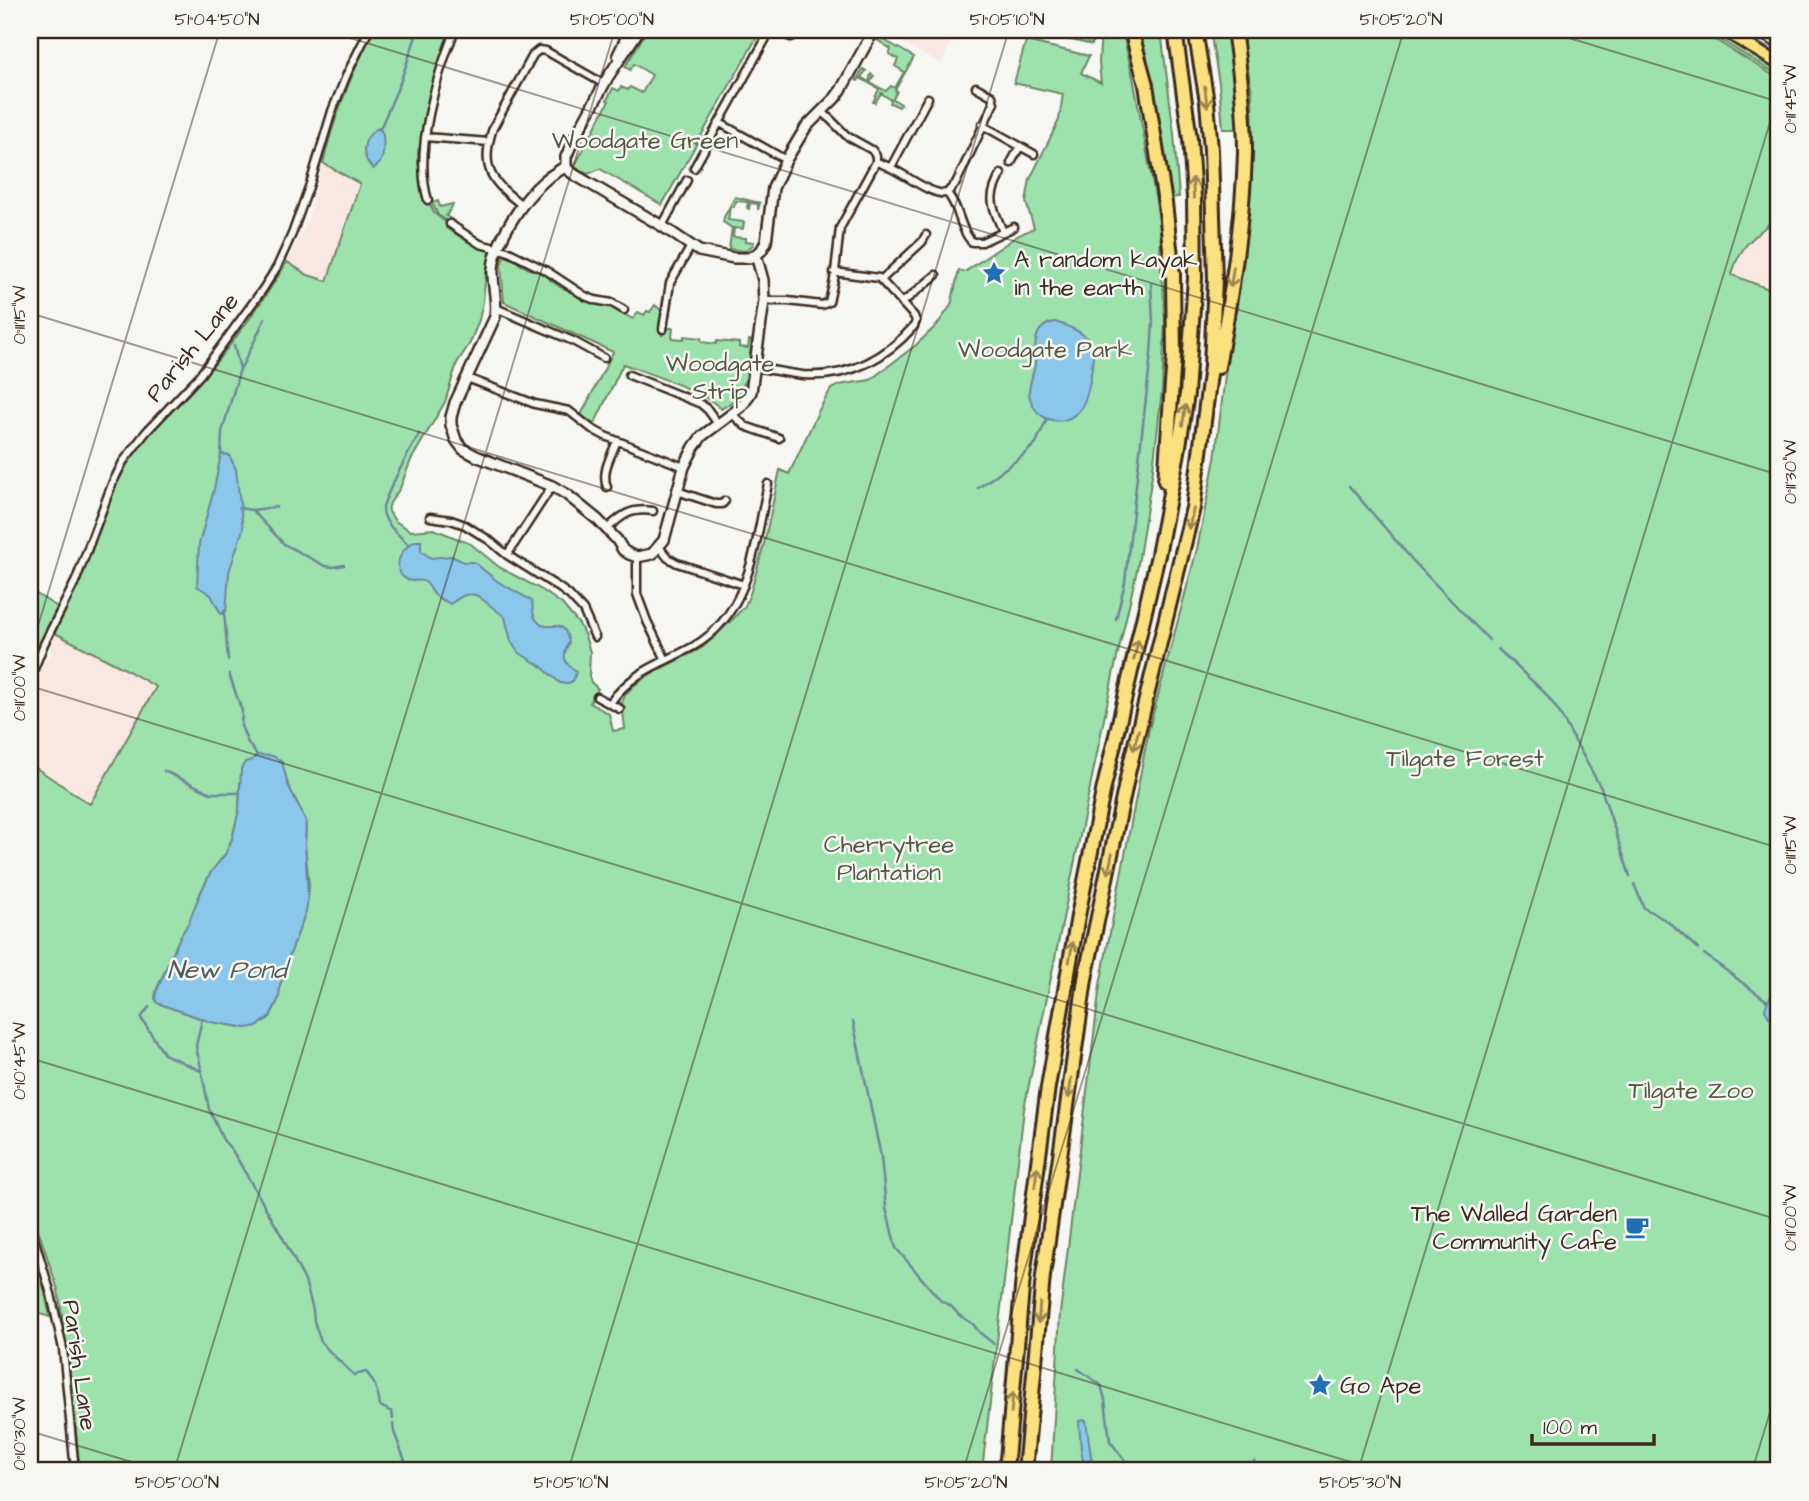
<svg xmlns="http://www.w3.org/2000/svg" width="1809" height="1501" viewBox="0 0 1809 1501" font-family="'Architects Daughter',sans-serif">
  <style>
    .built { fill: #f9e7e2 }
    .green { fill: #9de1ad; stroke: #6c8666; stroke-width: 2; fill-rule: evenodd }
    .water { fill: #8bc7eb; stroke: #6b8899; stroke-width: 2 }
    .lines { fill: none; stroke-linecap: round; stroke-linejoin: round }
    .stream { stroke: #6b8899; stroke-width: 2.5 }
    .street-casing { stroke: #3b2a1e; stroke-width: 11 }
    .secondary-casing { stroke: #3b2a1e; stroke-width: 14 }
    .primary-casing { stroke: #3b2a1e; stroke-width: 15 }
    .highway-casing { stroke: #3b2a1e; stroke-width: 18 }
    .street { stroke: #f6f6f2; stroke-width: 6 }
    .secondary { stroke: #f6f6f2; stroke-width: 9 }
    .primary { stroke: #fbe080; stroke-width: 10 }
    .highway { stroke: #fbe080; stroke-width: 12 }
    .oneway { stroke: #9b854f }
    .ticks { fill: none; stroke: #3b2a1e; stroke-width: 2; stroke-opacity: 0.45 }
    .labels { text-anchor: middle; stroke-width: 5; stroke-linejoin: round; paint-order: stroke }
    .park-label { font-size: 24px; fill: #545842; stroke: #f6f6f2 }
    .poi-label { font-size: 24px; fill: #3b2a1e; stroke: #f6f6f2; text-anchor: start }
    .street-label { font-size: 24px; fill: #3b2a1e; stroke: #f6f6f2 }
    .water-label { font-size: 26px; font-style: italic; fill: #53595c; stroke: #f6f6f2 }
    .neatline { fill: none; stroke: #3b2a1e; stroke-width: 2.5 }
    .ticks-label { font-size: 18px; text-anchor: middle; fill: #3b2a1e }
  </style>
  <rect width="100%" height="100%" fill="#f6f6f2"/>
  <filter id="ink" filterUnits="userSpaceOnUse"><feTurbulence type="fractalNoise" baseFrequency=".0143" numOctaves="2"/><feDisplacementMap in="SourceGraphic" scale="14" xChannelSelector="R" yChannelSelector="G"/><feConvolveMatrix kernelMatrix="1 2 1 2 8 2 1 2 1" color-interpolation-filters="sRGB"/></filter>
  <g filter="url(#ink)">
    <path class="built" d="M896 30H954L942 64 892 37Z
      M323 163 360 184 326 281 308 275 287 262 308 220Z
      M1770 223 1779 230V293L1732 275 1735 261 1747 243Z
      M53 632 123 668 156 687 90 804 30 764V700L43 665 52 653 49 643Z"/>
    <path class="green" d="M373 30H452L426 114 421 146 418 150V164L421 167 422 188 426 203 429 202 434 213 448 224 446 228 478 247 491 250 486 272 483 302 479 320 470 343 457 363 445 402 411 460 400 488 390 503 388 510 395 521 411 531 434 529 471 544 499 567 542 590 562 604 579 624 585 636 590 652 589 677 591 682 598 689 590 703 609 714 613 731 625 729 622 702 625 695 633 686 652 673 702 648 732 620 745 606 751 591 764 544 780 470 789 474 819 410 831 389 839 385 870 380 916 345 937 325 951 305 959 270 963 272 966 271 1017 236 1034 228 1026 202 1030 179 1059 120 1063 94 1014 83 1026 41 1089 56 1081 73 1101 83 1099 62 1101 30H1122L1133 77 1161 229 1160 261 1163 286 1165 320 1162 390 1153 469 1137 570 1113 675 1024 1109 982 1471H80L67 1349 58 1290 30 1205V764L90 804 156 687 123 668 53 632C65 611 77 589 86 565 99 530 109 489 131 458 149 431 174 411 195 387 229 349 260 306 287 262L308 275 327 281 360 184 323 163C334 116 352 73 373 30ZM282 763 288 785 302 812 306 829 305 844 309 886 306 911 289 957 285 974 280 984 279 998 270 1017 265 1021 247 1028 239 1027 202 1019 158 1003 156 991 180 937 188 924 200 894 211 872 226 853 232 839 239 810 240 783Z
      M647 30H761L662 205 600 169 588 174 574 167 609 101 607 100 613 88 619 91 621 87 628 90 630 87 642 93 652 75 634 64 630 70 625 67Z
      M1028 30H1093L1092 45 1084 43Z
      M1140 30H1160L1162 39 1174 134 1179 197 1171 198 1154 93Z
      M1210 30H1231L1237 129H1223L1219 83Z
      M1243 30H1699L1779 79V221L1775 227 1770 223C1751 239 1738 249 1732 275L1779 293V1471H1051L1060 1313 1100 985 1149 729 1197 549 1215 459 1253 141 1252 91 1244 50Z
      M1704 30H1713L1779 69V76Z
      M879 37 914 57 895 90 897 91 893 99 901 104 899 107 890 103 891 100 881 93 875 103 873 102 879 89 860 78 858 81 856 80 863 69 866 71 861 77 869 82 871 74 874 76 870 83 886 91 891 86 895 88 904 72 895 66 898 59 889 54 891 49 877 40Z
      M735 197 760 203 758 210V204L750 203 749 209 747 208 748 202 736 201 734 207H730L728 220 744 222 743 229 734 228 733 237 746 238V241L754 242 753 245 745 251 729 249 732 228 723 222 724 217Z
      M438 201 440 207 452 204 453 205 446 216 451 219 449 222 438 215 432 203Z
      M507 256 512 259 513 257 517 259 518 263 531 270H536L549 277 550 280 562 288 566 289 585 301 608 305 633 319 638 312 644 315 647 311 650 312 655 305 663 312V316L660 318 659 325 661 328 662 336 664 331H667L669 328H673L672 338 684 339V336L701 338 702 342 716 344 717 341 739 343V347L748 348 749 340H752C748 368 749 395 721 409 706 392 647 373 623 364L594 425 581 415 613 352 504 302 501 265 504 257Z
      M30 590 59 608 38 650 30 639Z
      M36 1266 40 1269 50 1317 30 1311V1267Z"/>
    <path class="water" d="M378 128 382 132 383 135C384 147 385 163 373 169 360 156 361 138 378 128Z
      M1055 322C1067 325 1086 333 1091 344 1096 356 1089 391 1084 402 1074 427 1040 427 1031 401 1029 397 1029 396 1029 391 1030 382 1033 374 1035 365 1036 354 1033 337 1041 329 1045 324 1050 323 1055 322Z
      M221 454 229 455 236 469 243 529 229 572 226 612 221 614 211 595 197 586 199 544 214 489Z
      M416 541H421V551L431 558 451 556 464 562H474L497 581 532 601C533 606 532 613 535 618 544 632 554 623 561 627 565 628 568 638 569 642 562 657 563 662 576 672L573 681 566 684 560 683 542 667 518 652 511 641 505 617 478 596C466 591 459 598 450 604 445 601 439 599 435 595 431 592 430 585 425 582 420 579 414 582 408 580 389 571 401 546 416 541Z
      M257 755 273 756 282 762 288 785 306 821 305 844 308 896 306 911 289 957 285 974 280 984 279 998 270 1016 258 1026 247 1028 211 1022 157 1003 155 998 156 992 180 937 188 924 200 894 211 872 226 853 232 839 239 810 241 769 245 762 252 760Z
      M1779 990V1023L1769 1017 1765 1010C1767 1000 1770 996 1779 990Z
      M1086 1420 1093 1471H1085L1081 1450 1079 1421Z"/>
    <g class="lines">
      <path class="stream" d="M1738 30 1779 55
        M380 129 400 83 418 30
        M241 368 254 342 265 318
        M221 455 222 432 240 369 234 346
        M1349 486 1415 563 1489 640
        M978 488 1021 457 1036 443 1047 419
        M239 508 252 510 284 544 325 566 333 567 344 565
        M252 510 276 507
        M408 544C399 535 383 523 383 509 383 498 412 447 419 434
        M224 611 228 660
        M1116 619 1125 582 1151 354 1153 321 1151 284
        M1498 649 1545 693 1559 712 1601 788 1630 876
        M229 674 242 711 241 726 248 743 257 755
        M164 771 211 793H240
        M1634 884 1644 908 1667 921 1698 949
        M1704 954 1767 1001
        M149 1007 141 1018 164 1054 182 1062
        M853 1021 881 1157 886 1208 896 1248 941 1301 951 1306 959 1315 973 1324 979 1332 994 1344
        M198 1056 196 1046 202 1019
        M199 1058 209 1109 223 1140 232 1150 242 1167 283 1238 305 1281 313 1310 314 1321 321 1342 331 1353 354 1375 366 1372C374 1380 379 1394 380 1406L392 1412 393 1419
        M184 1063 201 1071
        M1078 1369 1101 1385 1105 1400 1110 1441 1133 1471
        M393 1424 394 1432 409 1471
        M1254 1461 1258 1471"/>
      <g class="street-casing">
        <path id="street" d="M822 111 847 136 872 150 876 156V162
          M720 123 786 160
          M982 125 1034 154
          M425 137 489 142
          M876 162C897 166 929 197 947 193
          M1011 163 1020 146
          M891 167 928 98
          M694 168 769 33 773 30 791 37 797 34 801 30
          M1001 174C986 200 993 206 1003 232
          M947 193 956 183 994 103 992 96 976 87
          M947 193C960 207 959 229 972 242H982L1014 227
          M428 200C413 153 437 74 455 30
          M523 206C492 182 479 169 493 128L533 55 539 50 546 51 604 84
          M450 224 480 244 507 251 547 271 585 296 595 300 612 303 624 310
          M662 226 687 180
          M882 279 922 242 926 235
          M764 301H788L822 305 829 302 834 280 840 228 876 162
          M902 303 936 275
          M496 308 573 341 604 358
          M663 329 670 283 691 246
          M755 367C771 370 787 373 803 375 848 378 885 359 914 326L916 321 914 316 879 278 834 272
          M629 375 701 404 708 410 718 424
          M467 378 535 404 569 411 592 429 605 436 684 467
          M732 414 745 426 779 438
          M607 487C601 472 611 456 617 441
          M677 491 716 504H722L725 501
          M430 517 451 520 465 525 489 540 507 555 558 587 569 595 583 610 595 637
          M607 529C623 514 631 508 653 511
          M659 547 668 558 677 563 744 585
          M507 555 552 486
          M637 557V594L647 621 666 660
          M30 679 44 644 76 580 112 484 123 462 146 432 200 375 263 289 277 267 292 234 310 184 332 111 347 74 369 30
          M597 697 620 709
          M610 703C635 669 660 665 694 646 751 613 755 542 768 484
          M30 1225 51 1294 63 1349 75 1471"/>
      </g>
      <g class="secondary-casing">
        <path id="secondary" d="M618 55 630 30
          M566 166C559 171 551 175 544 181 523 199 495 241 493 269 492 285 498 301 495 317L455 403 451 417V425L456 440 463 449 476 456 552 486 566 494 598 520 617 540 623 550 629 554 637 557 652 554 664 540 684 467 694 447 702 436 741 407 745 402 751 392 764 301 763 280 756 255
          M566 166 568 170 575 175 662 226 699 251 734 258H749L761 251 766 242 773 188 786 160 806 127 835 98 841 90 874 30
          M566 166V157L572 143 608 77 639 30"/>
      </g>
      <g class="primary-casing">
        <path id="primary" d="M1723 30 1779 64
          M1758 30 1779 43"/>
      </g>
      <g class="highway-casing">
        <path id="highway" d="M1131 30 1146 85 1165 203 1173 274 1174 356 1165 481
          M1218 367C1231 296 1243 224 1245 153 1245 112 1240 70 1234 30
          M1006 1471 1023 1277 1048 1087 1078 916 1104 787 1158 555 1178 452 1187 394 1195 278 1194 198 1190 139 1175 30
          M1025 1471 1043 1276 1085 979 1129 769 1193 508 1211 366 1215 279 1211 150 1207 102 1195 30"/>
      </g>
      <use href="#street" class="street"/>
      <use href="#secondary" class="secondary"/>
      <use href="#primary" class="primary"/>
      <use href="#highway" class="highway"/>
    </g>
    <defs><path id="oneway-shaft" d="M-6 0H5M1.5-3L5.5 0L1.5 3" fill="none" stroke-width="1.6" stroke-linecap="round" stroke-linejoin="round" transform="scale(1.75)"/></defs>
    <g class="oneway">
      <use href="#oneway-shaft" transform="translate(1206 97) rotate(83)"/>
      <use href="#oneway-shaft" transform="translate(1193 188) rotate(-93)"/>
      <use href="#oneway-shaft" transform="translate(1232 277) rotate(98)"/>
      <use href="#oneway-shaft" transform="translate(1184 415) rotate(-82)"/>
      <use href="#oneway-shaft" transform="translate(1191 519) rotate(103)"/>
      <use href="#oneway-shaft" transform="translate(1136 650) rotate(-77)"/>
      <use href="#oneway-shaft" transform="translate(1136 740) rotate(104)"/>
      <use href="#oneway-shaft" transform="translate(1110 864) rotate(102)"/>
      <use href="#oneway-shaft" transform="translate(1071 952) rotate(-80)"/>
      <use href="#oneway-shaft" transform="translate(1070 1088) rotate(98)"/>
      <use href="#oneway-shaft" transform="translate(1036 1177) rotate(-83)"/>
      <use href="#oneway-shaft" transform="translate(1039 1313) rotate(95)"/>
      <use href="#oneway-shaft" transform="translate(1012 1403) rotate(-85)"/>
    </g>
  </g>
  <path class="ticks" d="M324 30 1779 475M1543 30 1779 102M30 313 1779 848M30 652 220 30M30 686 1779 1220M30 1058 1380 1471M30 1431 161 1471M174 1471 615 30M568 1471 1009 30M963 1471 1404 30M1358 1471 1779 93M1752 1471 1779 1383"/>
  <defs>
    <g id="sight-bare" transform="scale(1.89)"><path d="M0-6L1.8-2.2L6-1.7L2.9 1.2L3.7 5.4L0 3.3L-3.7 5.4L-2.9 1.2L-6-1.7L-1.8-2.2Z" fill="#1f6fb2" stroke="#f6f6f2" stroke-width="2.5" paint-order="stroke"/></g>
    <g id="cafe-bare" transform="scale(1.89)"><path d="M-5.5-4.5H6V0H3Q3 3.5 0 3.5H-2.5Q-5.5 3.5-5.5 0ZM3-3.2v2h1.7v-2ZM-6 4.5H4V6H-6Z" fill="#1f6fb2" stroke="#f6f6f2" stroke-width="2.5" paint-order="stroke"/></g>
  </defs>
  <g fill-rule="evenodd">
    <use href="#sight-bare" x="994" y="273"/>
    <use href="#cafe-bare" x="1637" y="1227"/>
    <use href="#sight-bare" x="1320" y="1385"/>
  </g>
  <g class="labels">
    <g class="park-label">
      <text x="645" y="148">Woodgate Green</text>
      <text x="1045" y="357">Woodgate Park</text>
      <text x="720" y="371">Woodgate<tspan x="720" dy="28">Strip</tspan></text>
      <text x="1465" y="766">Tilgate Forest</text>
      <text x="889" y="852">Cherrytree<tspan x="889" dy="28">Plantation</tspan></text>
      <text x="1691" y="1098">Tilgate Zoo</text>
    </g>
    <g class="poi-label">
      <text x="1014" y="267">A random kayak<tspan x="1014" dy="28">in the earth</tspan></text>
      <text x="1617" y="1221" text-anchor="end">The Walled Garden<tspan x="1617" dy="28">Community Cafe</tspan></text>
      <text x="1340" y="1393">Go Ape</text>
    </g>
    <g class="street-label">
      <text transform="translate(192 347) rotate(-51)" y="8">Parish Lane</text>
      <text transform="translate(80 1365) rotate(82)" y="8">Parish Lane</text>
    </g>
    <g class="water-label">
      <text x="227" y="978">New Pond</text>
    </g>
  </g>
  <rect width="1809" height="1501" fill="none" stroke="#f6f6f2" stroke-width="77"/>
  <path d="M1532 1434v10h122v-10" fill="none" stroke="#3b2a1e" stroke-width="3.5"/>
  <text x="1543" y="1434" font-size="21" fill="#3b2a1e" stroke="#f6f6f2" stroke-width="5" paint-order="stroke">100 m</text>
  <rect x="38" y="38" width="1732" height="1424" class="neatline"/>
  <g class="ticks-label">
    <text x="217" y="25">51°04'50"N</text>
    <text x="612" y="25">51°05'00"N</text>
    <text x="1007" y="25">51°05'10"N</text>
    <text x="1401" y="25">51°05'20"N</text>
    <text transform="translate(1790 99) rotate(-90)" y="6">0°11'45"W</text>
    <text transform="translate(19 315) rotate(-90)" y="6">0°11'15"W</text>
    <text transform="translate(1790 472) rotate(-90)" y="6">0°11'30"W</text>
    <text transform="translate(19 688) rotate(-90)" y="6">0°11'00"W</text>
    <text transform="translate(1790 845) rotate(-90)" y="6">0°11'15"W</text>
    <text transform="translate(19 1061) rotate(-90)" y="6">0°10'45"W</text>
    <text transform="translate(1790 1218) rotate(-90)" y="6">0°11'00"W</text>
    <text transform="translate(19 1434) rotate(-90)" y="6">0°10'30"W</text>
    <text x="177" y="1488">51°05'00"N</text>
    <text x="571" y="1488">51°05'10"N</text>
    <text x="966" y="1488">51°05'20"N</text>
    <text x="1360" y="1488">51°05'30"N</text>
  </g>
</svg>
